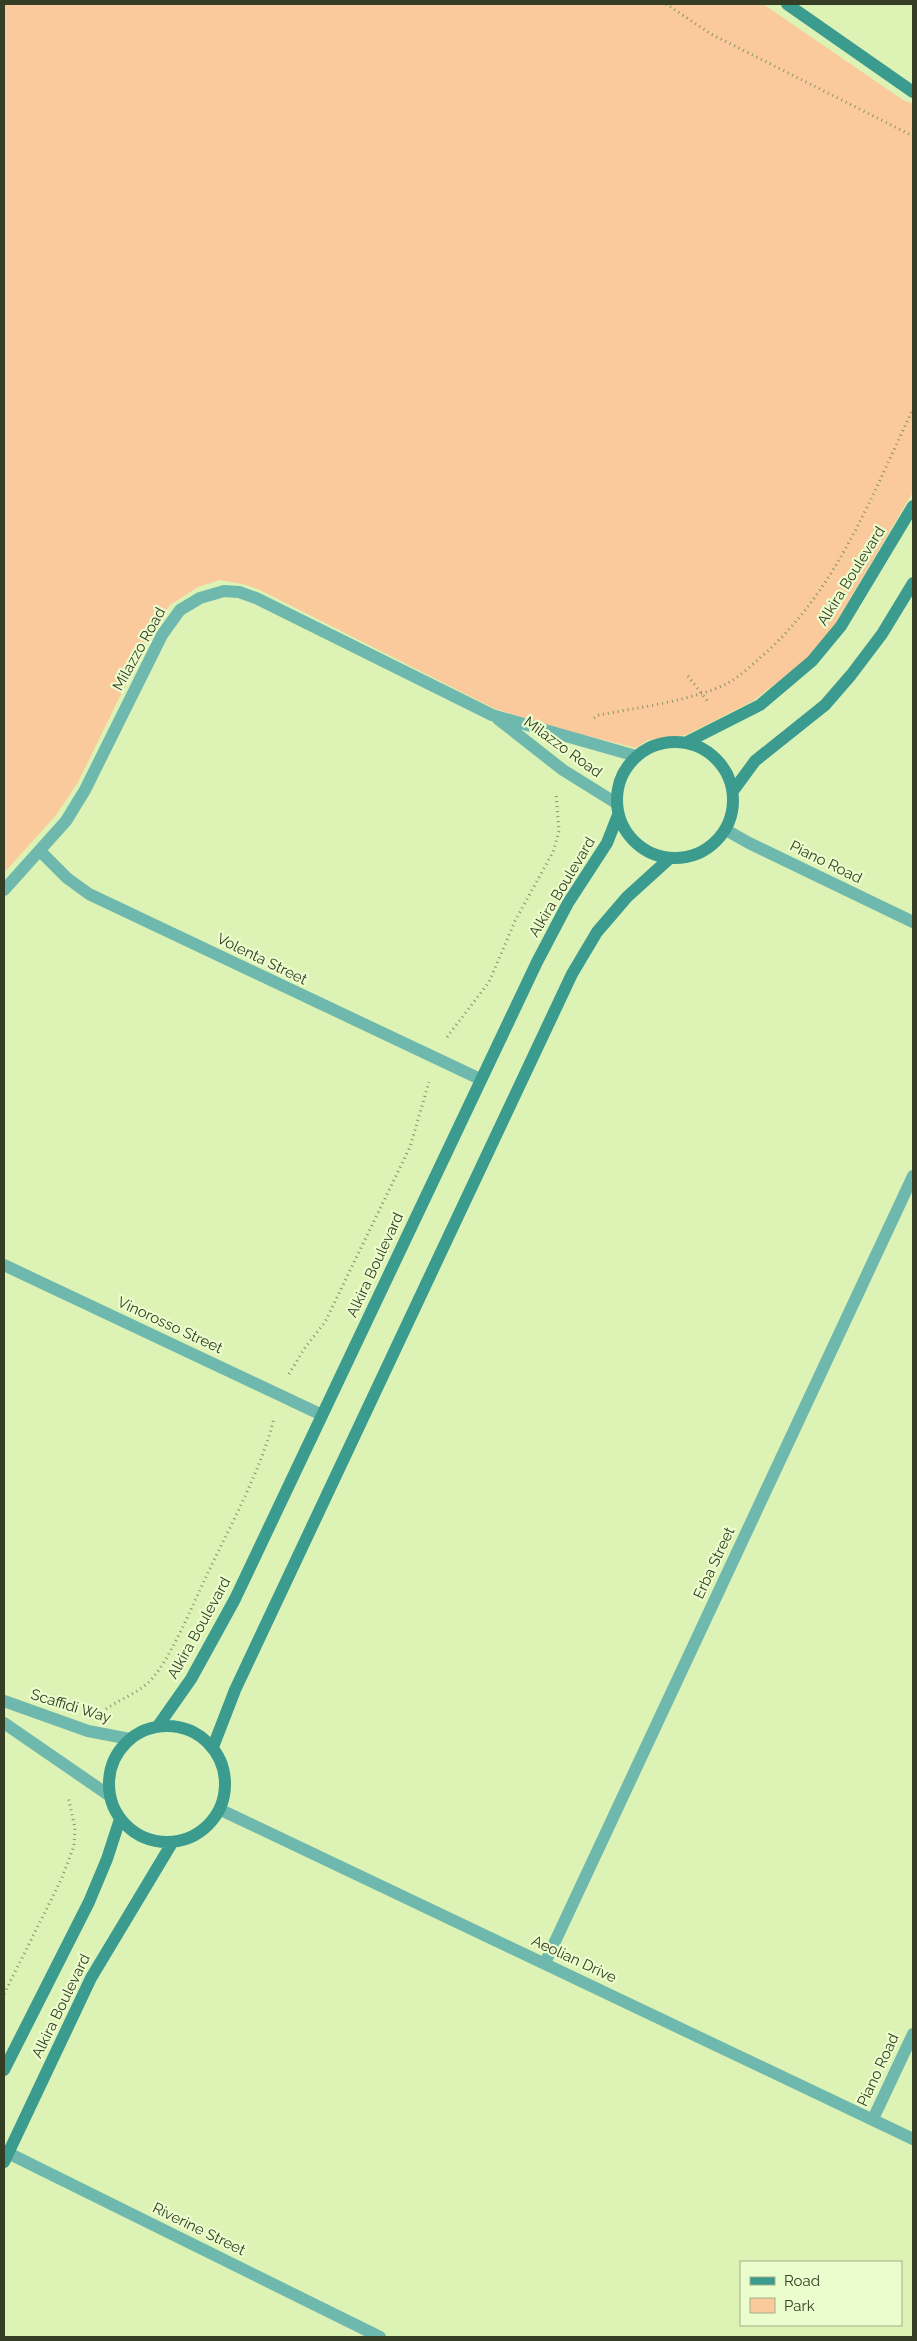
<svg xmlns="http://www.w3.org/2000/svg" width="917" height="2341" viewBox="0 0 917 2341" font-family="Raleway,sans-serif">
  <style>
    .green { fill: #fac99c }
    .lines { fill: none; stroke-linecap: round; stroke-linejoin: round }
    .path { stroke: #86946a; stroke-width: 3; stroke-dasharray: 1 4; stroke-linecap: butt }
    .street { stroke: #6eb8ad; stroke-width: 12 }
    .secondary { stroke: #3a9b8e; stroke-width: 12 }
    .labels { text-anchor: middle; stroke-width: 4.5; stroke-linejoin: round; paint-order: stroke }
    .street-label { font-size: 15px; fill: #353d25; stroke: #ecfdcd }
  </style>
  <rect width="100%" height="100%" fill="#ddf2b5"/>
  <path class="green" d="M4 4H763L903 100 913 104V492L835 624 807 659 753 701 686 735 648 740 636 748 560 729 495 709 260 590 243 584 220 580 198 587 170 605 152 631 78 782 56 815 4 873Z"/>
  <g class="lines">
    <path class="path" d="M666 4 711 34 913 136
      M688 676 709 703
      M594 718 599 715C635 708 696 700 728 683 739 677 751 666 761 657 836 592 871 497 913 409
      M447 1037 489 982 515 921 553 852 559 831 556 794
      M289 1374 304 1349 325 1322 410 1147 429 1082
      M106 1709C120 1699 136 1694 148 1683 169 1663 192 1606 205 1579 229 1527 260 1474 274 1418
      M4 1994 61 1880 74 1846 75 1828 68 1796"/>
    <path class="street" d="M498 719 563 770 616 803
      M726 830 749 843 913 922
      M40 851 67 878 89 894 480 1079
      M4 890 66 821 85 790 162 635 180 610 200 598 224 591 239 592 256 598 492 715 636 756
      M4 1265 322 1415
      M4 1701 88 1731 130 1739
      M4 1723 110 1796
      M221 1810 913 2139
      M545 1963 913 1176
      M873 2119 913 2034
      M4 2151 380 2337"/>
    <path class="secondary" d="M787 4 913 92
      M617 800a58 58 0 1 1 116 0a58 58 0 1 1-116 0Z
      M687 742 760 705 812 661 841 626 913 506
      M733 791 755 761 825 705 851 675 882 634 913 583
      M109 1784a58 58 0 1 1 116 0a58 58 0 1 1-116 0Z
      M158 1726 191 1679 235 1599 537 962 568 903 607 843 618 815
      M213 1747 235 1690 572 974 597 932 627 897 670 858
      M4 2070 89 1902 107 1859 120 1819
      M4 2162 91 1978 172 1843"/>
  </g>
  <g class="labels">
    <g class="street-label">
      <text transform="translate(851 576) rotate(-58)" y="5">Alkira Boulevard</text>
      <text transform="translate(139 649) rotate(-61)" y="5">Milazzo Road</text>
      <text transform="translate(563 747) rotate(36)" y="5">Milazzo Road</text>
      <text transform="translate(826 862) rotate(26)" y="5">Piano Road</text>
      <text transform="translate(562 887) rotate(-59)" y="5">Alkira Boulevard</text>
      <text transform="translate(262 959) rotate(26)" y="5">Volenta Street</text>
      <text transform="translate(375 1265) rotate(-65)" y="5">Alkira Boulevard</text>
      <text transform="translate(170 1325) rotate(25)" y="5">Vinorosso Street</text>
      <text transform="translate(714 1563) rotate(-65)" y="5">Erba Street</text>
      <text transform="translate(199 1628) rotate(-61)" y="5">Alkira Boulevard</text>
      <text transform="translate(71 1706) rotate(17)" y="5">Scaffidi Way</text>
      <text transform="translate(574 1959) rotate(25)" y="5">Aeolian Drive</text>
      <text transform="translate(61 2006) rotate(-64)" y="5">Alkira Boulevard</text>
      <text transform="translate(878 2070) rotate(-65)" y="5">Piano Road</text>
      <text transform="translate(199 2229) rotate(26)" y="5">Riverine Street</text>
    </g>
  </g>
  <rect width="917" height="2341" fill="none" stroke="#353d25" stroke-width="10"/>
  <rect x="740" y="2261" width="162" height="65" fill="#ecfdcd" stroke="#a3b08a"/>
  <rect x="750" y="2277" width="25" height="8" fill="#3a9b8e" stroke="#a3b08a"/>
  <text x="784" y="2286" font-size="15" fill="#353d25">Road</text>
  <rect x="750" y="2298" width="25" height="15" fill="#fac99c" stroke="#a3b08a"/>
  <text x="784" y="2311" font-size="15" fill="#353d25">Park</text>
</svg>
